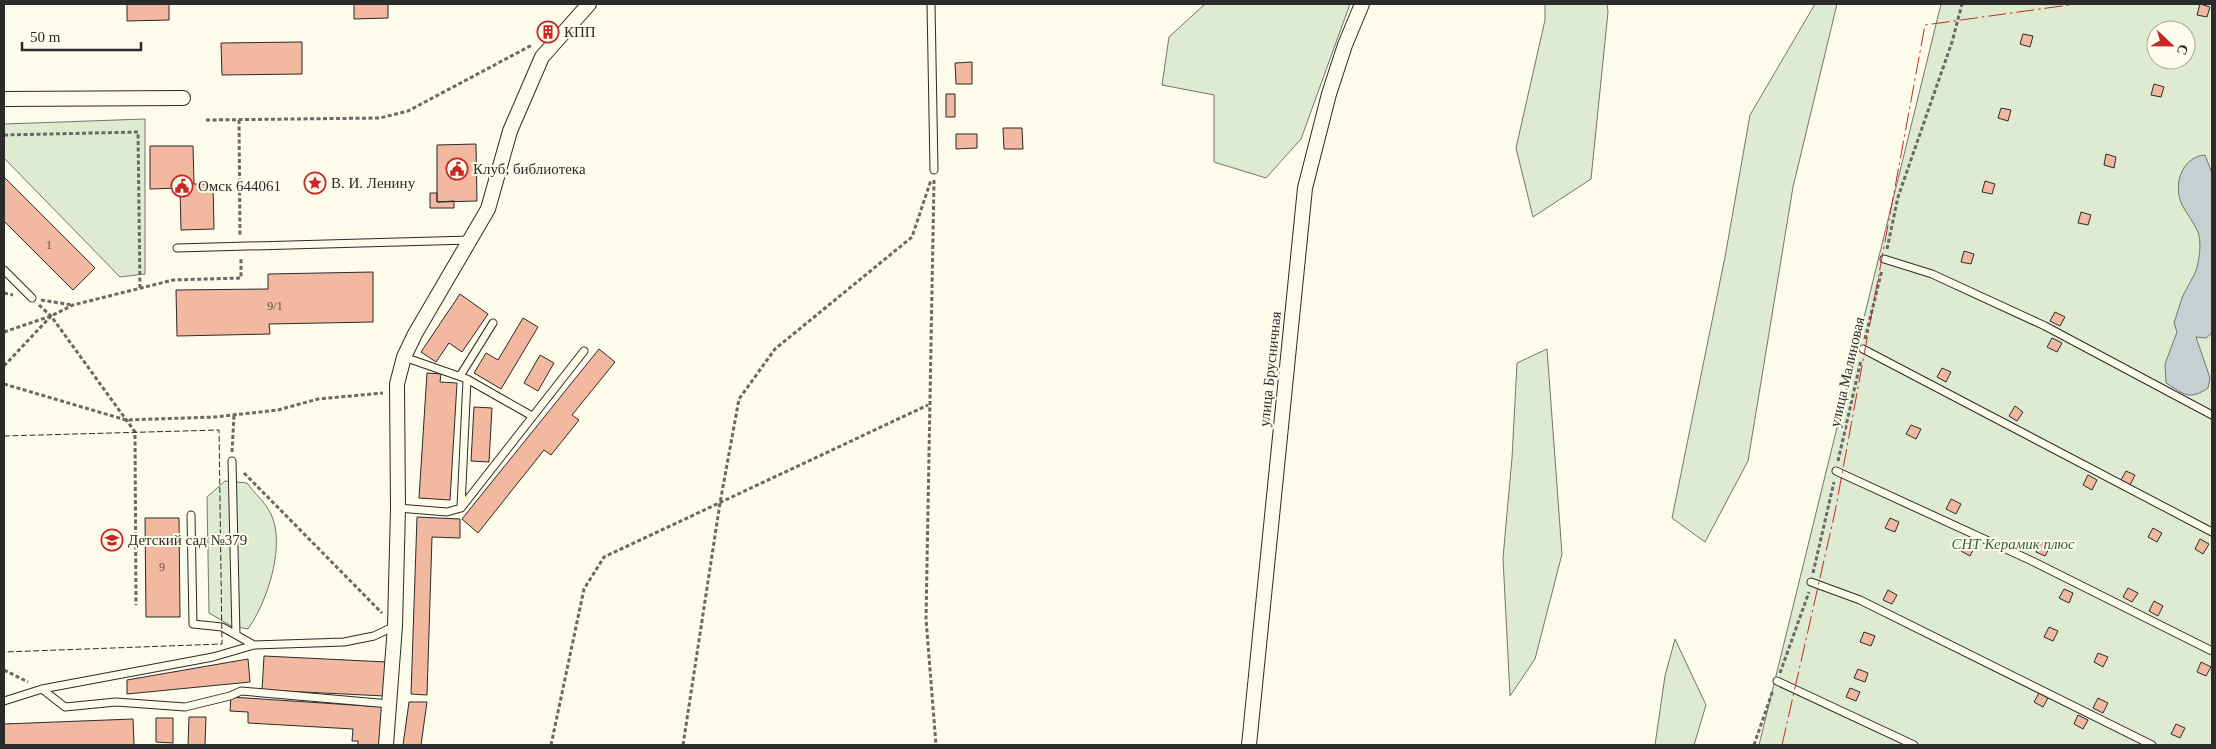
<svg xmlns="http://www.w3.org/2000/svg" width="2216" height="749" viewBox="0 0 2216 749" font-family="Georgia,serif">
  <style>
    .green { fill: #deebd1; stroke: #74746e; fill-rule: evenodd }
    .water { fill: #c7d0d0; stroke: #74746e }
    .building { fill: #f2b8a0; stroke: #2b2b2b }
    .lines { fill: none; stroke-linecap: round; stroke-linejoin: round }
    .lane-casing { stroke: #2b2b2b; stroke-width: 9 }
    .street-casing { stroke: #2b2b2b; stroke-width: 16 }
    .path { stroke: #6a6964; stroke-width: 3; stroke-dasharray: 4 2.5; stroke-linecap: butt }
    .lane { stroke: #fdfbea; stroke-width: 7 }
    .street { stroke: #fdfbea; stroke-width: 14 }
    .fence { stroke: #2b2b2b; stroke-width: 1; stroke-dasharray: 6 2.5; stroke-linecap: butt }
    .power { stroke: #c62828; stroke-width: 1; stroke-dasharray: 18 4 2.5 4; stroke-linecap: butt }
    .labels { text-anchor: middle; stroke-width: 4; stroke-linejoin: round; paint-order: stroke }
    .number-label { font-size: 12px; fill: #5d4e48 }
    .poi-label { font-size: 15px; fill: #2b2b2b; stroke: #fdfbea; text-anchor: start }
    .street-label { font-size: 15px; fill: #2b2b2b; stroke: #fdfbea }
    .park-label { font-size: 15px; font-style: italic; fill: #34623c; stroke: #fdfbea }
  </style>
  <rect width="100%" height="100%" fill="#fdfbea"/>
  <path class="green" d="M1205 4H1350L1301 139 1266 178 1214 162V95L1162 85 1169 37Z
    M1545 4H1607L1608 12 1591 179 1533 217 1516 148 1545 20Z
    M1815 4H1837L1793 187 1748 461 1705 542 1672 518 1725 257 1750 115Z
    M1941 4H2212V745H1759ZM2156 30H2186V60H2156Z
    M145 119V274L120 277 4 158V124Z
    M1547 349 1562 554 1535 659 1510 696 1503 558 1512 458 1517 363Z
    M225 481 247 483C254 493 266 503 271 514 286 546 267 602 248 629L231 626 209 613 207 497Z
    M1675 639 1706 705 1694 745H1655L1665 676Z"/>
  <path class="water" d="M2205 155 2212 173V333L2206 338 2196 337 2210 378 2208 388C2189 401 2184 394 2166 383L2165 364 2177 332 2174 323C2177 315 2179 306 2182 298 2187 286 2196 275 2198 263 2200 254 2201 241 2198 232 2194 223 2187 214 2182 205 2173 185 2181 157 2205 155Z"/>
  <path class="building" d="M127 4H169V20L127 21Z
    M354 4H388V18L354 19Z
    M2200 4 2210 7 2207 17 2197 15Z
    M552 28 553 36 543 37 542 29Z
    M2023 34 2033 36 2030 47 2020 44Z
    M302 42V74L222 75 221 43Z
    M972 62V84H956L955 63Z
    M2154 84 2164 87 2161 97 2151 95Z
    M946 94H955V117H946Z
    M2001 108 2011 110 2008 121 1998 118Z
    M1003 128H1022L1023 149H1004Z
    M956 134H977V148L956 149Z
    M476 144 477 201 437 202V145Z
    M150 146H193L194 184H213L214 229 181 230 180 188 150 189Z
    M2106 154 2116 157 2114 168 2104 165Z
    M4 177 95 268 73 290 4 221Z
    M1985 181 1995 184 1992 194 1982 192Z
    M430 193H437V202L454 201V208H430Z
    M2081 212 2091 215 2088 225 2078 223Z
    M1964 251 1974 254 1971 264 1961 262Z
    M373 272V322L269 324 270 334 177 336 176 290 268 289V274Z
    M460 294 488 314 462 352 449 343 436 362 421 352Z
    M2055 312 2065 317 2060 326 2050 321Z
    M523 318 538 327 501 389 474 373 486 353 498 360Z
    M2052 338 2062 343 2057 352 2047 347Z
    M599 349 615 362 572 415 579 420 551 455 544 450 478 533 462 519Z
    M540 355 554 363 538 391 524 383Z
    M1942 368 1951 372 1946 382 1937 377Z
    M427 373 441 374 440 382 457 383 450 500 419 498Z
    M2015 406 2023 412 2017 421 2009 416Z
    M474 407 492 408 489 462 471 461Z
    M1911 425 1921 429 1916 439 1906 434Z
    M2126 471 2135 475 2130 485 2121 480Z
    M2088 475 2097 480 2092 490 2083 485Z
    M1951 499 1961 504 1956 514 1946 509Z
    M417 517 460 519V538L432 537 427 695 411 694Z
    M145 518H179L180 617H146Z
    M1890 518 1899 522 1895 532 1885 528Z
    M2153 528 2162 533 2157 542 2148 537Z
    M2200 539 2209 544 2203 554 2195 549Z
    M1966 541 1975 546 1970 556 1961 551Z
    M2041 542 2050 547 2045 556 2036 552Z
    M2128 588 2138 593 2132 602 2123 597Z
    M2064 589 2073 593 2069 603 2059 598Z
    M1888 590 1897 595 1892 604 1883 600Z
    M2154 601 2163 606 2158 616 2149 611Z
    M2049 627 2058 631 2053 641 2044 637Z
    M1864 632 1875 636 1871 646 1860 642Z
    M2098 653 2108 657 2103 667 2094 662Z
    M264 656 387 662 385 696 262 690Z
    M248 659 250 682 127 694V680Z
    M2201 662 2211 667 2206 676 2197 672Z
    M1858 669 1868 673 1865 682 1854 678Z
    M1850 688 1860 692 1856 701 1846 697Z
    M2039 693 2048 698 2043 707 2034 702Z
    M231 697 383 707 381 745H358V741H352L353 729 248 723V712L230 711Z
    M2098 698 2108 703 2103 713 2093 708Z
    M409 702H427L421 745H403Z
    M2078 715 2088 720 2083 729 2074 724Z
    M189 717H206L205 745H188Z
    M156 718H173V743L156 742Z
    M133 719 134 745H4V724Z
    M2176 724 2185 728 2180 738 2171 734Z"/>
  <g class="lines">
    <g class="lane-casing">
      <path id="lane" d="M931 4 934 170
        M177 248 470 240
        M1884 259 1932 274 2045 326 2212 415
        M4 270 32 298
        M1863 349 2212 532
        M404 357 467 379 532 416
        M460 376 493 323
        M232 461 236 635
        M1836 471 2032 561 2212 651
        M461 507 467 379
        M398 508 447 512 461 508 584 351
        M191 515 193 624 222 627 254 645
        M1811 582 1860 600 2152 745
        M1777 681 1914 745
        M42 689 65 707 116 702 185 707 230 696 241 691 390 704
        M4 701 42 689 213 657 254 645 344 642 374 636 395 626"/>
    </g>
    <g class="street-casing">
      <path id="street" d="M4 99 183 98
        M386 745 395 626 398 508 397 384 404 357 415 334 488 209 510 131 542 57 589 4
        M1249 745 1305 188 1329 94 1345 45 1362 4"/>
    </g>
    <path class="path" d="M206 120 380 118 408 111 532 45
      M239 120 240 236
      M4 135 138 132 140 288
      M934 180 926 619 936 745
      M1887 249 1898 197 1952 42 1962 4
      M4 293 13 295
      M41 300 72 305
      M39 305 51 316 135 432 136 605
      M4 332 51 316 73 305 173 280 241 278V257
      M1865 339 1882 270
      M4 366 51 316
      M4 384 126 420 215 417 278 410 318 399 383 393
      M232 452 234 415
      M1838 461 1861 360
      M244 473 382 613
      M1813 573 1834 482
      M4 670 28 682
      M1780 673 1809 592
      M551 745 584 589 604 557 928 405
      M683 745 720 503 739 399 775 349 912 237 931 180
      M1754 745 1773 690"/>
    <use href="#lane" class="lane"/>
    <use href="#street" class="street"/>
    <path class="fence" d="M4 305V306
      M4 436 219 430 222 644 4 652"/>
    <path class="power" d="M1782 745 1835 512 1925 25 2076 4"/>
  </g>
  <defs>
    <g id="building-ring" transform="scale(1.125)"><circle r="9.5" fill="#fdfbea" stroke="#c62828" stroke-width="1.5"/><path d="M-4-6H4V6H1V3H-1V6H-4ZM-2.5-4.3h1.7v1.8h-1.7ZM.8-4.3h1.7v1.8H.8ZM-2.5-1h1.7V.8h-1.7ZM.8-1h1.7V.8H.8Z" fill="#c62828"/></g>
    <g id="civic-ring" transform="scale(1.125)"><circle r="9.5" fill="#fdfbea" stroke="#c62828" stroke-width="1.5"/><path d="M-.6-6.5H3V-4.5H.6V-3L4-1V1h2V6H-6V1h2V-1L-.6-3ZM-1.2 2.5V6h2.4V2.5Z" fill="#c62828"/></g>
    <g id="sight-ring" transform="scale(1.125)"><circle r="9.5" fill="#fdfbea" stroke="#c62828" stroke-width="1.5"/><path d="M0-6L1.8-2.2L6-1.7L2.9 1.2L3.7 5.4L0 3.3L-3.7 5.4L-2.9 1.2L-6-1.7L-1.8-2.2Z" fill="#c62828"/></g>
    <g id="school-ring" transform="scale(1.125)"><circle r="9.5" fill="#fdfbea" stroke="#c62828" stroke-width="1.5"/><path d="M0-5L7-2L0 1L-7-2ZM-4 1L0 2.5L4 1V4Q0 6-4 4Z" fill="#c62828"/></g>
  </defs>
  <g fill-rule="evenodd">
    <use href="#building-ring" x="548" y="32"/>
    <use href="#civic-ring" x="457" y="169"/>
    <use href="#sight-ring" x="315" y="183"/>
    <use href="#civic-ring" x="182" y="186"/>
    <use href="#school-ring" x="112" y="540"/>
  </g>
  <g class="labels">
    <g class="number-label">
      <text x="49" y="249">1</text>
      <text x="275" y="310">9/1</text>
      <text x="162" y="571">9</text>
    </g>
    <g class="poi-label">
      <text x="564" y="37">КПП</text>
      <text x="473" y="174">Клуб, библиотека</text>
      <text x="331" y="188">В. И. Ленину</text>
      <text x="198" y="191">Омск 644061</text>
      <text x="128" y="545">Детский сад №379</text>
    </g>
    <g class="street-label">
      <text transform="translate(1270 369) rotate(-84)" y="5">улица Брусничная</text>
      <text transform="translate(1847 372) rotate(-77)" y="5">улица Малиновая</text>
    </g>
    <g class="park-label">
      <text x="2013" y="549">СНТ Керамик плюс</text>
    </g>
  </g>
  <rect width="2216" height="749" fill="none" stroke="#2b2b2b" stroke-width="10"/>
  <g transform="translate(2171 45) rotate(112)"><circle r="24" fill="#fdfbea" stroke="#a9a89e"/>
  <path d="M0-4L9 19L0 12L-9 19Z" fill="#c62828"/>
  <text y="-8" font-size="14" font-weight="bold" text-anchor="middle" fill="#2b2b2b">С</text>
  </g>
  <path d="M22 42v8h119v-8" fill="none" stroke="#2b2b2b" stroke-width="2.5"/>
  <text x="30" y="42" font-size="15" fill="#2b2b2b" stroke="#fdfbea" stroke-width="4" paint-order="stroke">50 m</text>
</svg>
